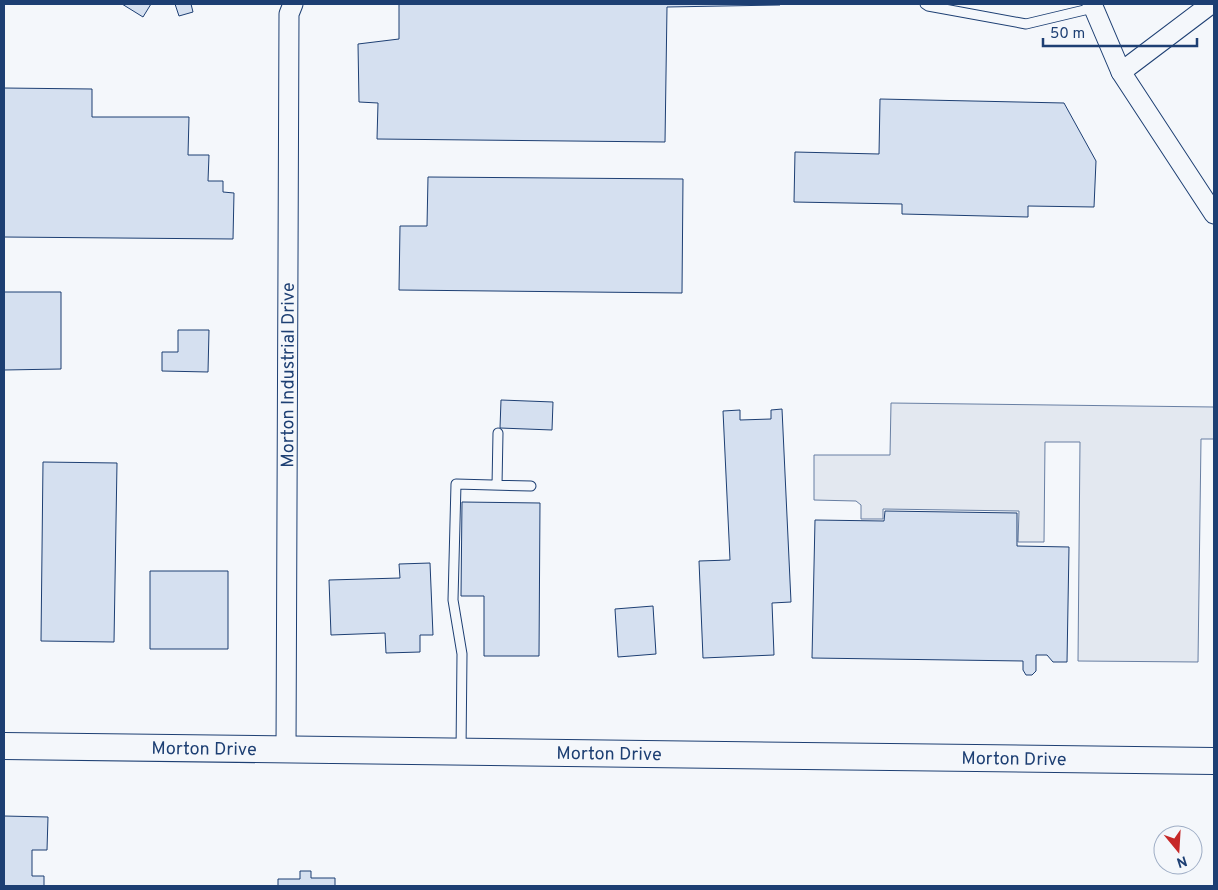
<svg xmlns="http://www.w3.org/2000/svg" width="1218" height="890" viewBox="0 0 1218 890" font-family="Overpass,sans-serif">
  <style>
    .parking { fill: #e3e8f0; stroke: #687fa3 }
    .building { fill: #d5e0f0; stroke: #1d3f73 }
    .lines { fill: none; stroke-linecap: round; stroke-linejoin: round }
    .lane-casing { stroke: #1d3f73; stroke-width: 11 }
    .street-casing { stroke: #1d3f73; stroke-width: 21 }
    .secondary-casing { stroke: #1d3f73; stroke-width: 28 }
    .lane { stroke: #f4f7fb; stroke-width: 9 }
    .street { stroke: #f4f7fb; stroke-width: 19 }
    .secondary { stroke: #f4f7fb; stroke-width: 26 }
    .labels { text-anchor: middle; stroke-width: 4; stroke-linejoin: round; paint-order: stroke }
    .street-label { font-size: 18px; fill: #1d3f73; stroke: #f4f7fb }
  </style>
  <rect width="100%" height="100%" fill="#f4f7fb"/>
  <path class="parking" d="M891 403 1214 407V439H1201L1198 662 1078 661 1080 442H1045L1044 542H1018L1019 511 883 509V519H861V505L856 501 814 500V455H890Z"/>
  <path class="building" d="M122 4H151L143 17Z
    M175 4H191L193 12 179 16Z
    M399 4H780V5L667 7 665 142 377 139 378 103 359 102 358 44 399 39Z
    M4 88 92 89V117H189L188 155H209L208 181H223V192L234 193 233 239 4 237Z
    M880 99 1064 103 1096 161 1094 207 1028 206V217L902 214V204L794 202 795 152 879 154Z
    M428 177 683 179 682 293 399 290 400 226H427Z
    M4 292H61V369L4 370Z
    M178 330H209L208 372 162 371V352H178Z
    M501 400 553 402 552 430 500 428Z
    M782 409 791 602 772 603 774 655 703 658 699 561 730 560 723 411 740 410V420L771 419V410Z
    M43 462 117 463 114 642 41 641Z
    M462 502 540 503 539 656H484V596H461Z
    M885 511 1017 513V546L1069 547 1067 662H1053L1047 655H1036V671L1032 675H1026L1023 670V661L812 658 815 520 884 521Z
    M430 563 433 635H420V652L386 653 385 633 331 635 329 580 400 578 399 564Z
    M150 571H228V649H150Z
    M653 606 656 654 618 657 615 609Z
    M4 816 48 817 47 850H32V876H44V886H4Z
    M300 871H311V878H335V886H278V879H300Z"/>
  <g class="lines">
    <g class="lane-casing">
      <path id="lane" d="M925 4 928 6 1026 24 1093 8
        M497 485 498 433
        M461 751 462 654 453 600 456 484 531 486"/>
    </g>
    <g class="street-casing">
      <g id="street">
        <path d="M1092 4 1121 72 1214 214"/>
        <path d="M1121 72 1211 4"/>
        <path id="s1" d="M286 749 289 14 293 4"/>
      </g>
    </g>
    <g class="secondary-casing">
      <g id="secondary">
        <path id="s2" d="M4 746 1214 761"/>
      </g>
    </g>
    <use href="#lane" class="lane"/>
    <use href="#street" class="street"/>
    <use href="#secondary" class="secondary"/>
  </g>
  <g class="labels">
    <g class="street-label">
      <text dy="6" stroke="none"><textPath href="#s1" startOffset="374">Morton Industrial Drive</textPath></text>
      <text dy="6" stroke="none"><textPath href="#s2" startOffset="200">Morton Drive</textPath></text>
      <text dy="6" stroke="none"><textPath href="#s2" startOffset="605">Morton Drive</textPath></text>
      <text dy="6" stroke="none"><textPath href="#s2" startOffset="1010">Morton Drive</textPath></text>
    </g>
  </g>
  <rect width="1218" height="890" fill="none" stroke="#1d3f73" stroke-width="10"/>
  <g transform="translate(1178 850) rotate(162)"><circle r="24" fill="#f4f7fb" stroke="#9eadc5"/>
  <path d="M0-4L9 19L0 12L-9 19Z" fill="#c62828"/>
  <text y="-8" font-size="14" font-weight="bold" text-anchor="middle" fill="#1d3f73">N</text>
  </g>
  <path d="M1043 38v8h154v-8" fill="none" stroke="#1d3f73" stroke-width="2.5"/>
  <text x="1050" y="38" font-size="15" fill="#1d3f73" stroke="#f4f7fb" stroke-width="4" paint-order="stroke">50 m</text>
</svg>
